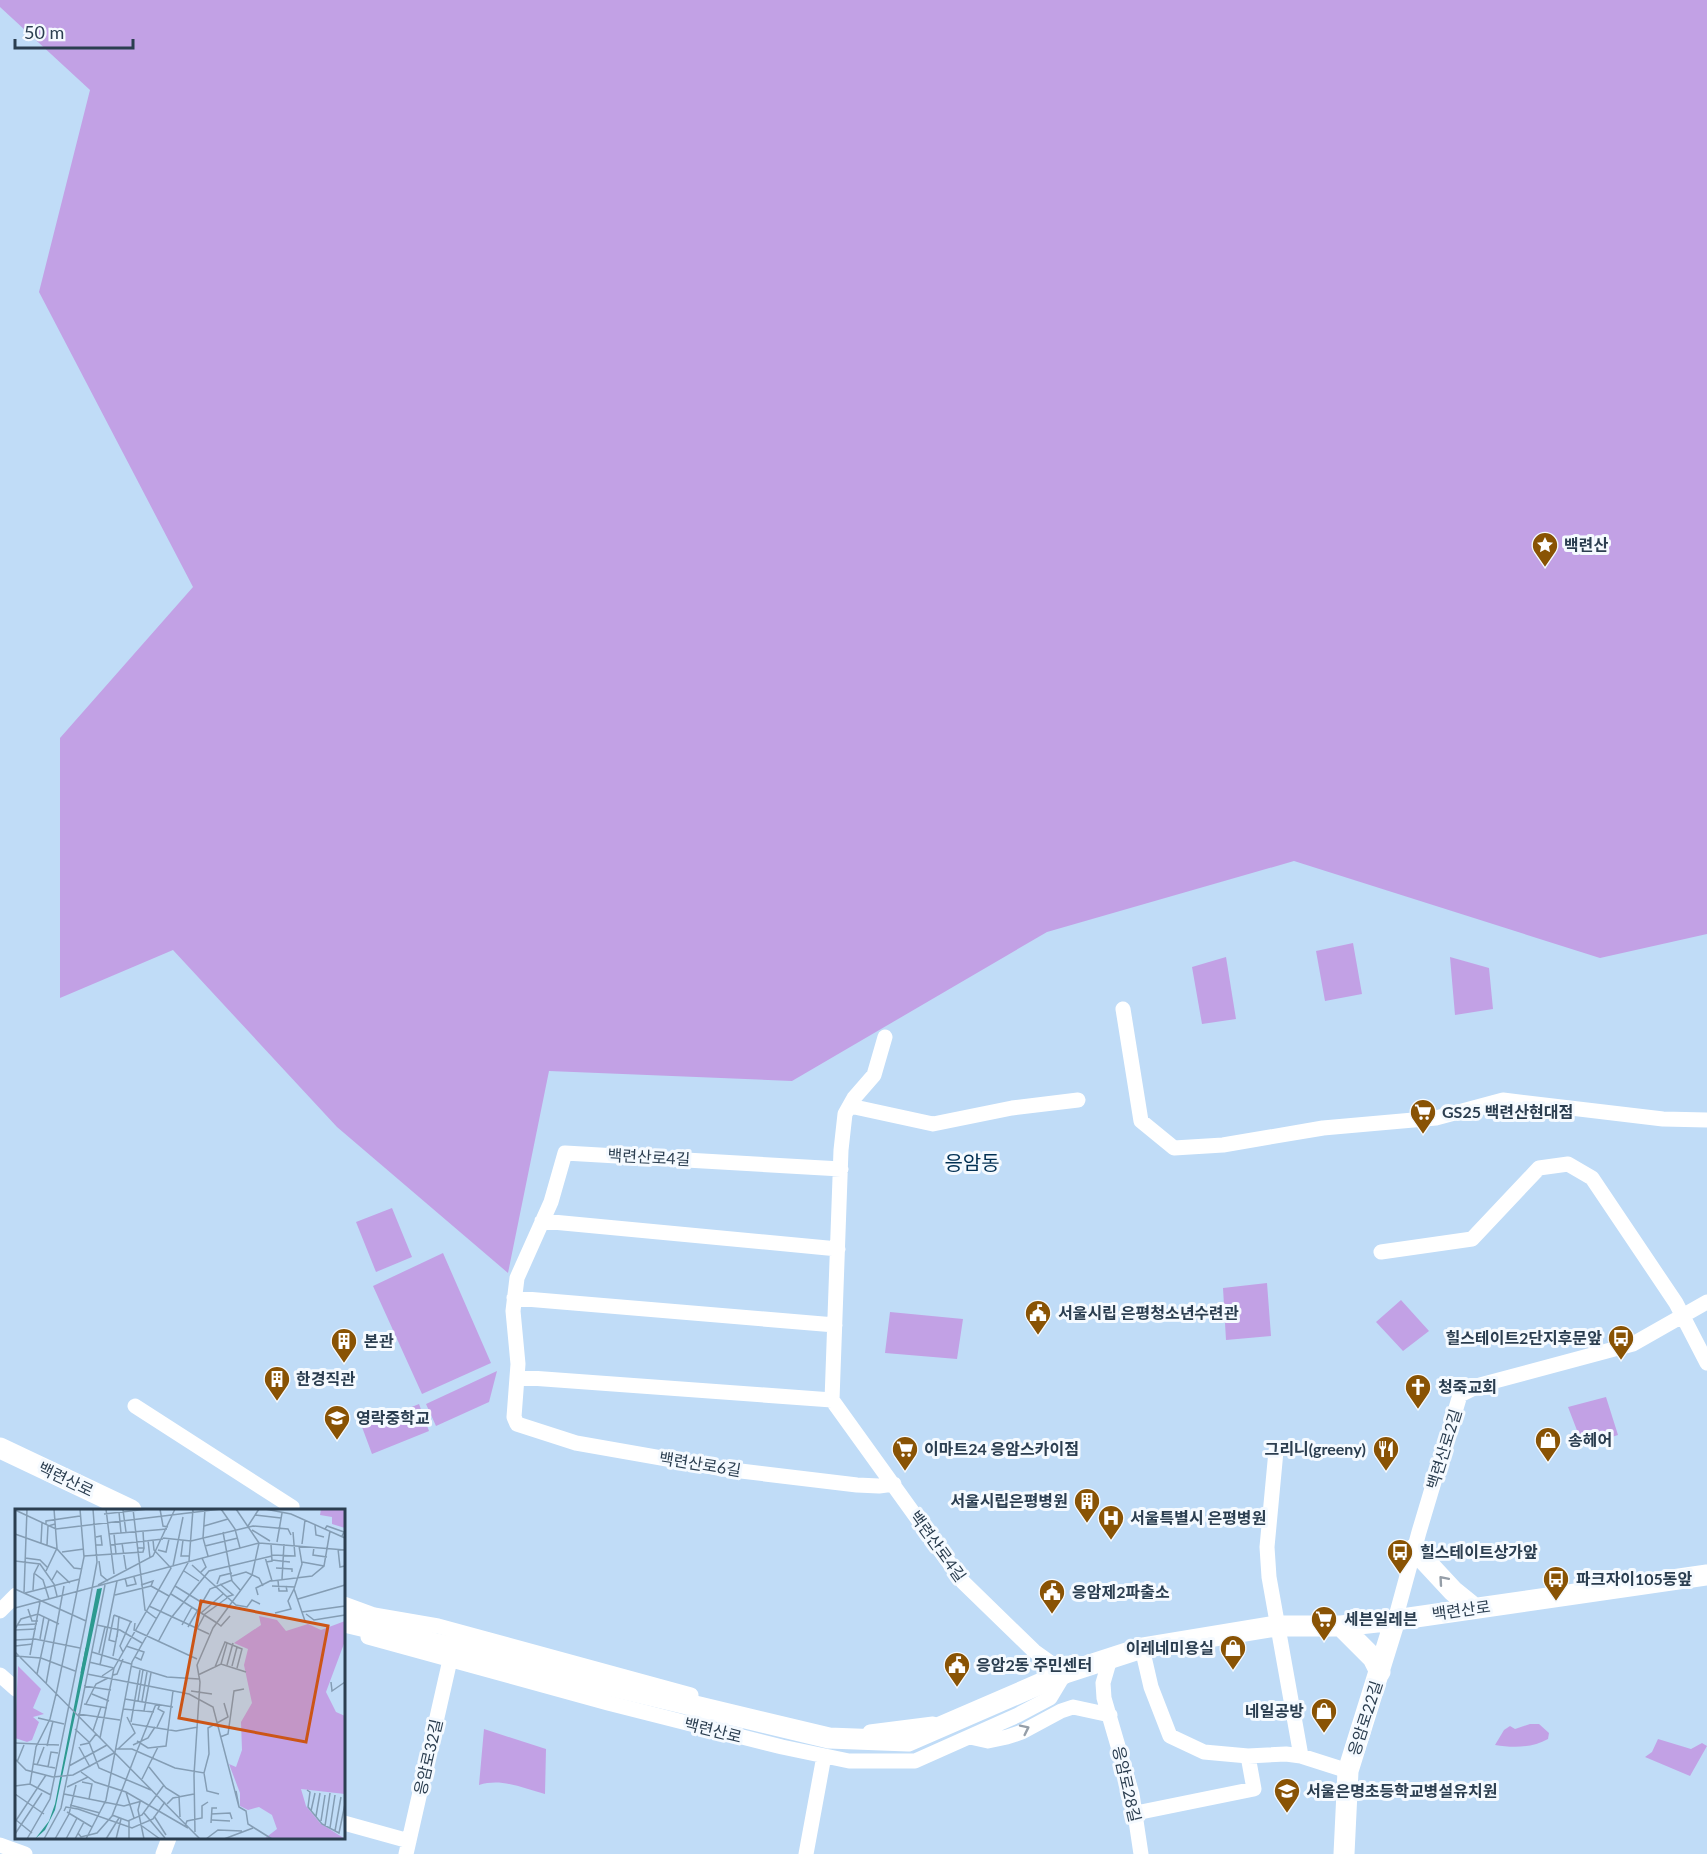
<svg xmlns="http://www.w3.org/2000/svg" width="1707" height="1854" viewBox="0 0 1707 1854" font-family="Lato,'Noto Sans KR',sans-serif">
  <style>
    .green { fill: #c2a1e5 }
    .lines { fill: none; stroke-linecap: round; stroke-linejoin: round }
    .street { stroke: #fff; stroke-width: 15 }
    .secondary { stroke: #fff; stroke-width: 21 }
    .oneway { stroke: #959ea8 }
    .labels { text-anchor: middle; stroke-width: 6; stroke-linejoin: round; paint-order: stroke }
    .poi-label { font-size: 16px; font-weight: bold; fill: #2b3e50; stroke: #f5faff; text-anchor: start }
    .street-label { font-size: 16px; fill: #2b3e50; stroke: #f5faff }
    .quarter-label { font-size: 20px; fill: #002f52; stroke: #f5faff }
    .inset-river { fill: none; stroke: #2d9a90; stroke-width: 3 }
    .inset-road { fill: none; stroke: #849db4; stroke-width: 1.5 }
    .view { fill: #cc5516; fill-opacity: 0.15; stroke: #cc5516; stroke-width: 3 }
    .inset-edge { fill: none; stroke: #2b3e50; stroke-width: 3 }
  </style>
  <rect width="100%" height="100%" fill="#c0dcf7"/>
  <path class="green" d="M0 0H1707V934L1600 958 1294 861 1047 932 792 1081 549 1071 508 1273 337 1127 173 950 60 998V738L193 587 39 292 90 90 0 7Z
    M1353 943 1362 994 1325 1001 1316 951Z
    M1226 957 1236 1019 1202 1024 1192 967Z
    M1450 957 1489 968 1493 1009 1455 1015Z
    M392 1208 412 1257 376 1272 356 1222Z
    M443 1253 491 1363 422 1394 373 1286Z
    M1267 1283 1271 1336 1226 1340 1223 1288Z
    M1401 1300 1429 1331 1403 1351 1376 1322Z
    M890 1312 963 1319 957 1359 885 1353Z
    M497 1371 489 1402 436 1426 426 1404Z
    M1606 1397 1618 1435 1583 1446 1568 1407Z
    M419 1404 429 1431 372 1454 362 1427Z
    M1530 1724H1539L1549 1733 1548 1739C1532 1748 1513 1748 1495 1745L1504 1730 1510 1726 1515 1729Z
    M484 1729 546 1749 545 1794C523 1788 502 1778 479 1785Z
    M1658 1739 1691 1749 1702 1743 1707 1746 1690 1776 1645 1757 1652 1752Z"/>
  <g class="lines">
    <path class="street" d="M1123 1009 1141 1121 1174 1148 1223 1145 1323 1128 1436 1118 1503 1100 1663 1119 1707 1120
      M850 1106 933 1124 1012 1108 1078 1100
      M841 1169 565 1153 551 1202 517 1278 513 1311 518 1364 514 1417 517 1424 576 1443 724 1469 857 1485 879 1486 894 1484
      M542 1221 838 1249
      M1381 1252 1472 1239 1539 1168 1568 1164 1592 1178 1676 1303 1707 1363
      M514 1298 835 1325
      M517 1377 832 1400
      M135 1406 292 1507 291 1510
      M1276 1451 1267 1547 1269 1577 1301 1756
      M344 1604 374 1615 438 1626 691 1695
      M0 1611 16 1595
      M1395 1620 1419 1532 1460 1395 1480 1385 1633 1344 1707 1302
      M368 1637 608 1703 782 1747 849 1761H915L1018 1715 1050 1698 1065 1673 1034 1651 963 1582 832 1400 841 1150 845 1114 854 1098 874 1075 885 1037
      M1142 1648 1151 1687 1170 1736 1204 1752 1248 1756 1286 1754 1301 1756 1348 1771
      M1110 1659 1103 1683 1104 1698 1132 1794 1141 1854
      M0 1675 16 1689
      M870 1732 933 1724
      M970 1737 988 1741 1007 1737 1022 1732 1061 1711 1073 1707 1110 1715
      M1136 1813 1254 1789 1248 1756
      M344 1823 409 1841
      M0 1845 25 1854
      M163 1854 169 1838
      M406 1854 450 1660
      M806 1854 824 1756"/>
    <path class="secondary" d="M0 1448 131 1510
      M1414 1549 1453 1591 1474 1608
      M344 1619 349 1623 829 1738 908 1741 1065 1673 1142 1648 1276 1626H1341L1395 1620 1707 1575
      M1341 1626 1373 1658 1380 1672
      M1344 1854 1348 1771 1395 1620"/>
  </g>
  <defs><path id="oneway-chevron" d="M-2-3.5L2.5 0L-2 3.5" fill="none" stroke-width="1.6" stroke-linecap="round" stroke-linejoin="round" transform="scale(1.5)"/></defs>
  <g class="oneway">
    <use href="#oneway-chevron" transform="translate(1443 1580) rotate(-131)"/>
    <use href="#oneway-chevron" transform="translate(1025 1729) rotate(-26)"/>
  </g>
  <defs>
    <g id="sight-pin" transform="scale(1.35)"><path d="M0 17L-7.5 6A9.5 9.5 0 1 1 7.5 6Z" fill="#895304" stroke="#f5faff"/><path d="M0-6L1.8-2.2L6-1.7L2.9 1.2L3.7 5.4L0 3.3L-3.7 5.4L-2.9 1.2L-6-1.7L-1.8-2.2Z" fill="#fff"/></g>
    <g id="supermarket-pin" transform="scale(1.35)"><path d="M0 17L-7.5 6A9.5 9.5 0 1 1 7.5 6Z" fill="#895304" stroke="#f5faff"/><path d="M-6-5.5h2.5l.6 2H6L4.5 2H-2.5L-4.4-4H-6ZM-1.5 3.2a1.3 1.3 0 1 0 .1 0ZM3 3.2a1.3 1.3 0 1 0 .1 0Z" fill="#fff"/></g>
    <g id="civic-pin" transform="scale(1.35)"><path d="M0 17L-7.5 6A9.5 9.5 0 1 1 7.5 6Z" fill="#895304" stroke="#f5faff"/><path d="M-.6-6.5H3V-4.5H.6V-3L4-1V1h2V6H-6V1h2V-1L-.6-3ZM-1.2 2.5V6h2.4V2.5Z" fill="#fff"/></g>
    <g id="bus-pin" transform="scale(1.35)"><path d="M0 17L-7.5 6A9.5 9.5 0 1 1 7.5 6Z" fill="#895304" stroke="#f5faff"/><path d="M-5-6H5V4H4V6H2V4H-2V6H-4V4H-5ZM-3.5-4V0h7V-4ZM-3.5 1.2v1.5H-2V1.2ZM2 1.2v1.5H3.5V1.2Z" fill="#fff"/></g>
    <g id="building-pin" transform="scale(1.35)"><path d="M0 17L-7.5 6A9.5 9.5 0 1 1 7.5 6Z" fill="#895304" stroke="#f5faff"/><path d="M-4-6H4V6H1V3H-1V6H-4ZM-2.5-4.3h1.7v1.8h-1.7ZM.8-4.3h1.7v1.8H.8ZM-2.5-1h1.7V.8h-1.7ZM.8-1h1.7V.8H.8Z" fill="#fff"/></g>
    <g id="church-pin" transform="scale(1.35)"><path d="M0 17L-7.5 6A9.5 9.5 0 1 1 7.5 6Z" fill="#895304" stroke="#f5faff"/><path d="M-1.2-6h2.4v3.5h3.3v2.4h-3.3V6h-2.4V-.1h-3.3v-2.4h3.3Z" fill="#fff"/></g>
    <g id="school-pin" transform="scale(1.35)"><path d="M0 17L-7.5 6A9.5 9.5 0 1 1 7.5 6Z" fill="#895304" stroke="#f5faff"/><path d="M0-5L7-2L0 1L-7-2ZM-4 1L0 2.5L4 1V4Q0 6-4 4Z" fill="#fff"/></g>
    <g id="shop-pin" transform="scale(1.35)"><path d="M0 17L-7.5 6A9.5 9.5 0 1 1 7.5 6Z" fill="#895304" stroke="#f5faff"/><path d="M-5-2.5h2.3a2.7 3.5 0 0 1 5.4 0H5L5.5 6h-11ZM-1.5-2.5h3a1.5 2.3 0 0 0-3 0Z" fill="#fff"/></g>
    <g id="restaurant-pin" transform="scale(1.35)"><path d="M0 17L-7.5 6A9.5 9.5 0 1 1 7.5 6Z" fill="#895304" stroke="#f5faff"/><path d="M-5-6h1v4h1v-4h1v4h1v-4h1v5L-1.5 .5V6h-2V.5L-5-1ZM5-6V6H3V1.5H1.5Q1.5-4 5-6Z" fill="#fff"/></g>
    <g id="hospital-pin" transform="scale(1.35)"><path d="M0 17L-7.5 6A9.5 9.5 0 1 1 7.5 6Z" fill="#895304" stroke="#f5faff"/><path d="M-5-5h3v3.5h4V-5h3V5h-3V1.5h-4V5h-3Z" fill="#fff"/></g>
  </defs>
  <g fill-rule="evenodd">
    <use href="#sight-pin" x="1545" y="545"/>
    <use href="#supermarket-pin" x="1423" y="1112"/>
    <use href="#civic-pin" x="1038" y="1313"/>
    <use href="#bus-pin" x="1621" y="1338"/>
    <use href="#building-pin" x="344" y="1341"/>
    <use href="#building-pin" x="277" y="1379"/>
    <use href="#church-pin" x="1418" y="1387"/>
    <use href="#school-pin" x="337" y="1418"/>
    <use href="#shop-pin" x="1548" y="1440"/>
    <use href="#supermarket-pin" x="905" y="1449"/>
    <use href="#restaurant-pin" x="1386" y="1449"/>
    <use href="#building-pin" x="1087" y="1501"/>
    <use href="#hospital-pin" x="1111" y="1518"/>
    <use href="#bus-pin" x="1400" y="1552"/>
    <use href="#bus-pin" x="1556" y="1579"/>
    <use href="#civic-pin" x="1052" y="1592"/>
    <use href="#supermarket-pin" x="1324" y="1619"/>
    <use href="#shop-pin" x="1233" y="1648"/>
    <use href="#civic-pin" x="957" y="1665"/>
    <use href="#shop-pin" x="1324" y="1711"/>
    <use href="#school-pin" x="1287" y="1791"/>
  </g>
  <g class="labels">
    <g class="poi-label">
      <text x="1564" y="551">백련산</text>
      <text x="1442" y="1118">GS25 백련산현대점</text>
      <text x="1058" y="1319">서울시립 은평청소년수련관</text>
      <text x="1602" y="1344" text-anchor="end">힐스테이트2단지후문앞</text>
      <text x="364" y="1347">본관</text>
      <text x="296" y="1385">한경직관</text>
      <text x="1438" y="1393">청죽교회</text>
      <text x="356" y="1424">영락중학교</text>
      <text x="1568" y="1446">송헤어</text>
      <text x="924" y="1455">이마트24 응암스카이점</text>
      <text x="1366" y="1455" text-anchor="end">그리니(greeny)</text>
      <text x="1068" y="1507" text-anchor="end">서울시립은평병원</text>
      <text x="1130" y="1524">서울특별시 은평병원</text>
      <text x="1420" y="1558">힐스테이트상가앞</text>
      <text x="1576" y="1585">파크자이105동앞</text>
      <text x="1072" y="1598">응암제2파출소</text>
      <text x="1344" y="1625">세븐일레븐</text>
      <text x="1214" y="1654" text-anchor="end">이레네미용실</text>
      <text x="976" y="1671">응암2동 주민센터</text>
      <text x="1304" y="1717" text-anchor="end">네일공방</text>
      <text x="1306" y="1797">서울은명초등학교병설유치원</text>
    </g>
    <g class="street-label">
      <text transform="translate(649 1157) rotate(3)" y="6">백련산로4길</text>
      <text transform="translate(1444 1449) rotate(-73)" y="6">백련산로2길</text>
      <text transform="translate(700 1464) rotate(9)" y="6">백련산로6길</text>
      <text transform="translate(66 1479) rotate(25)" y="6">백련산로</text>
      <text transform="translate(938 1546) rotate(54)" y="6">백련산로4길</text>
      <text transform="translate(1461 1610) rotate(-8)" y="6">백련산로</text>
      <text transform="translate(1365 1718) rotate(-72)" y="6">응암로22길</text>
      <text transform="translate(713 1730) rotate(14)" y="6">백련산로</text>
      <text transform="translate(428 1757) rotate(-77)" y="6">응암로32길</text>
      <text transform="translate(1127 1784) rotate(77)" y="6">응암로28길</text>
    </g>
    <g class="quarter-label">
      <text x="972" y="1170">응암동</text>
    </g>
  </g>
  <g transform="translate(15 1509)">
    <rect width="330" height="330" fill="#c0dcf7"/>
    <path d="M306 0H330V19L317 15V8L305 6ZM244 107 262 111 271 122 293 115 306 121 330 112V132L311 183 321 203 330 207V285L286 280 291 297 305 314 330 330H249L262 320 257 306 244 298 233 301 225 297V284L214 255 221 258 227 241 226 213 237 194 229 156 233 140 219 134 246 116ZM3 157 26 180 18 199 29 205 18 208 24 213 17 231 12 233 0 229Z" fill="#c2a1e5"/>
    <path d="M87 79 40 301 30 321 20 330 34 312 40 295 82 80Z" fill="#2d9a90"/>
    <path class="inset-river" d="M67 164 72 139"/>
    <path class="inset-road" d="M91 0 99 65M118 0 130 101 142 110M145 0 148 17 153 18M190 0 188 29 193 47M206 0 220 20 225 39M221 0 244 34M250 0 276 5 330 29M0 1 41 20 206 0M108 1 111 23M104 3 106 24M89 5 133 0M240 6 266 9M31 15V12L65 7M300 16 301 26 309 28M189 17 213 10M233 17 244 0M310 20 312 17 329 23 327 27M237 21 255 32M208 23 217 72 226 82M0 25 42 40 59 59 67 60M94 25 152 20M99 25 101 45M81 28 86 27 87 36H81M148 29 176 32 238 17 273 20 276 26M133 31 135 49M168 31 166 47H175M262 33 267 4M26 34 27 14M107 34 111 60M287 35 290 11M32 36 33 17 40 15M95 36 148 30M190 37 223 29M284 37 287 55 279 80 290 112M299 38 298 46 312 48M122 39H129L128 22M323 40 325 58 330 57M143 41 151 43 154 30M47 43 69 40M257 46 280 47 278 23M69 47 128 43 129 39M250 48 257 72 297 67 309 57 315 22M10 49 25 51 33 59M257 51 275 53M0 52 25 55 39 75 42 87M84 52 86 66 93 72M251 53 257 52 256 35M287 53 309 57M177 56 221 96 232 98 237 91 245 95M158 57 168 8M261 59 277 60V63M31 62 42 39 39 0M169 62 184 72M19 64 28 71 34 90M185 64 191 58 187 49M217 67 231 63 244 69 248 77M110 69 112 77 121 75 119 68M267 70 269 35M37 71 42 62 55 74M263 71 264 82H272L271 77M202 75 205 67 217 64M205 75 218 86 211 88M83 76 138 47 160 0M126 76 138 72 136 77M136 77 154 87M160 77 186 93M257 77 280 78M0 80 71 112M18 81 19 65 24 55M9 84 12 0M10 84 65 70M156 85 202 114M100 86 136 77M243 86 241 79 257 71M283 90 330 76M134 97 194 125M0 99 244 34 330 41M13 100 17 112H23M287 103 330 97M186 104 208 85M260 104 276 100 273 92 279 80M291 105 299 111 330 106M99 106 94 131 101 133M99 106 117 113M120 114 119 121 182 150M202 114 206 117 215 107M3 116 22 115M82 116 105 121 127 134M167 116 177 98M173 118 195 80 217 71M0 120 6 110 23 105 44 115M182 120 190 105 212 89M0 121 21 120M102 128 104 107M25 130 29 107M0 131 20 130 65 139M143 133 156 109 194 62 257 47M0 137 18 135M111 137 129 143 126 151 120 148M0 143 185 330M77 143 116 155M108 143 105 137 116 112M84 144 90 118M15 146 25 93M0 147 26 149 60 162M98 147 103 121M74 153 99 159 85 229M206 155 212 134M85 156 102 72M212 156 218 134M116 157 152 168 184 170M217 157 222 138M200 158 210 133 227 140 222 159M22 165 34 110M72 165 174 185 198 198 224 298M98 166 102 165 108 150M183 166 206 155 231 163M87 167 99 159 156 59 139 41 138 31M316 173 317 182 330 173M31 175 49 77M69 177 96 181M176 182 197 185M77 185 94 192M110 190 158 198M123 192 128 161M127 192 132 163M69 195 92 199M71 195 81 175 93 169M108 200 139 203M129 202 136 164M63 205 105 211M23 209 49 215M116 213 125 161M117 215 161 222 183 218M142 218 149 203 143 200 145 195M60 220 74 233M78 222 86 198M205 228 213 225 219 182 229 180M122 232 133 239 151 237 158 182M74 233 84 259 136 281M0 234 44 236M65 236 74 234 81 225M118 236 133 229 140 218M32 237 38 212M64 238 75 258M101 240H117L160 259 189 264 194 245 193 219 213 208 209 194M103 240 120 224 112 208M122 242 141 195M0 250 11 261 38 268M2 253 9 236M19 255 40 259M22 256 29 238M54 257 92 236M33 258 36 243 43 244M134 258 151 279 164 287 165 308M66 263 80 273 111 283 173 319M189 264 192 282 204 285M38 268 58 266 99 244M127 270 143 238M67 273 77 275 74 290M15 275 21 238 35 210 42 181 69 48 65 0M0 277 15 275 36 286M52 278 73 268M292 281 295 283 293 298 307 315 324 324 330 295M221 282 224 298 231 302 233 315 257 330M111 283 119 309M0 285 29 305M49 285 109 297 127 292M125 293 123 301 129 330M152 295 158 289 179 285M55 296 85 304M49 302 51 298 63 300 117 319 138 310 150 293M296 302 300 284M52 303 77 318M129 304 150 329M196 305 215 304 217 310M97 306 113 312 127 306 149 276M139 307 151 326M301 307 305 284M1 311 17 324M114 311V330M197 311 215 312M306 312 310 286M0 313 31 266M196 314 197 299H202M127 317 145 330M170 317 172 312 187 309V297L193 293M310 317 315 284M315 319 320 286M320 322 326 288M180 323 179 266 185 173 182 156 198 119 237 66 244 34M63 324 66 328 82 324 97 307 122 242M0 325 27 284M12 330 35 290 71 112 82 53 78 0M29 330 46 299 90 76M40 330 54 305 61 276M51 330 62 309M60 330 69 313M71 330 91 291 117 153 174 52 178 0M91 330 104 309M101 330 106 310M191 330 203 321 227 322M209 330 238 319"/>
    <path class="view" d="M186 92 313 117 291 233 164 209Z"/>
    <rect width="330" height="330" class="inset-edge"/>
  </g>
  <path d="M15 39v9h118v-9" fill="none" stroke="#2b3e50" stroke-width="3"/>
  <text x="24" y="39" font-size="18" fill="#2b3e50" stroke="#f5faff" stroke-width="4.5" paint-order="stroke">50 m</text>
</svg>
